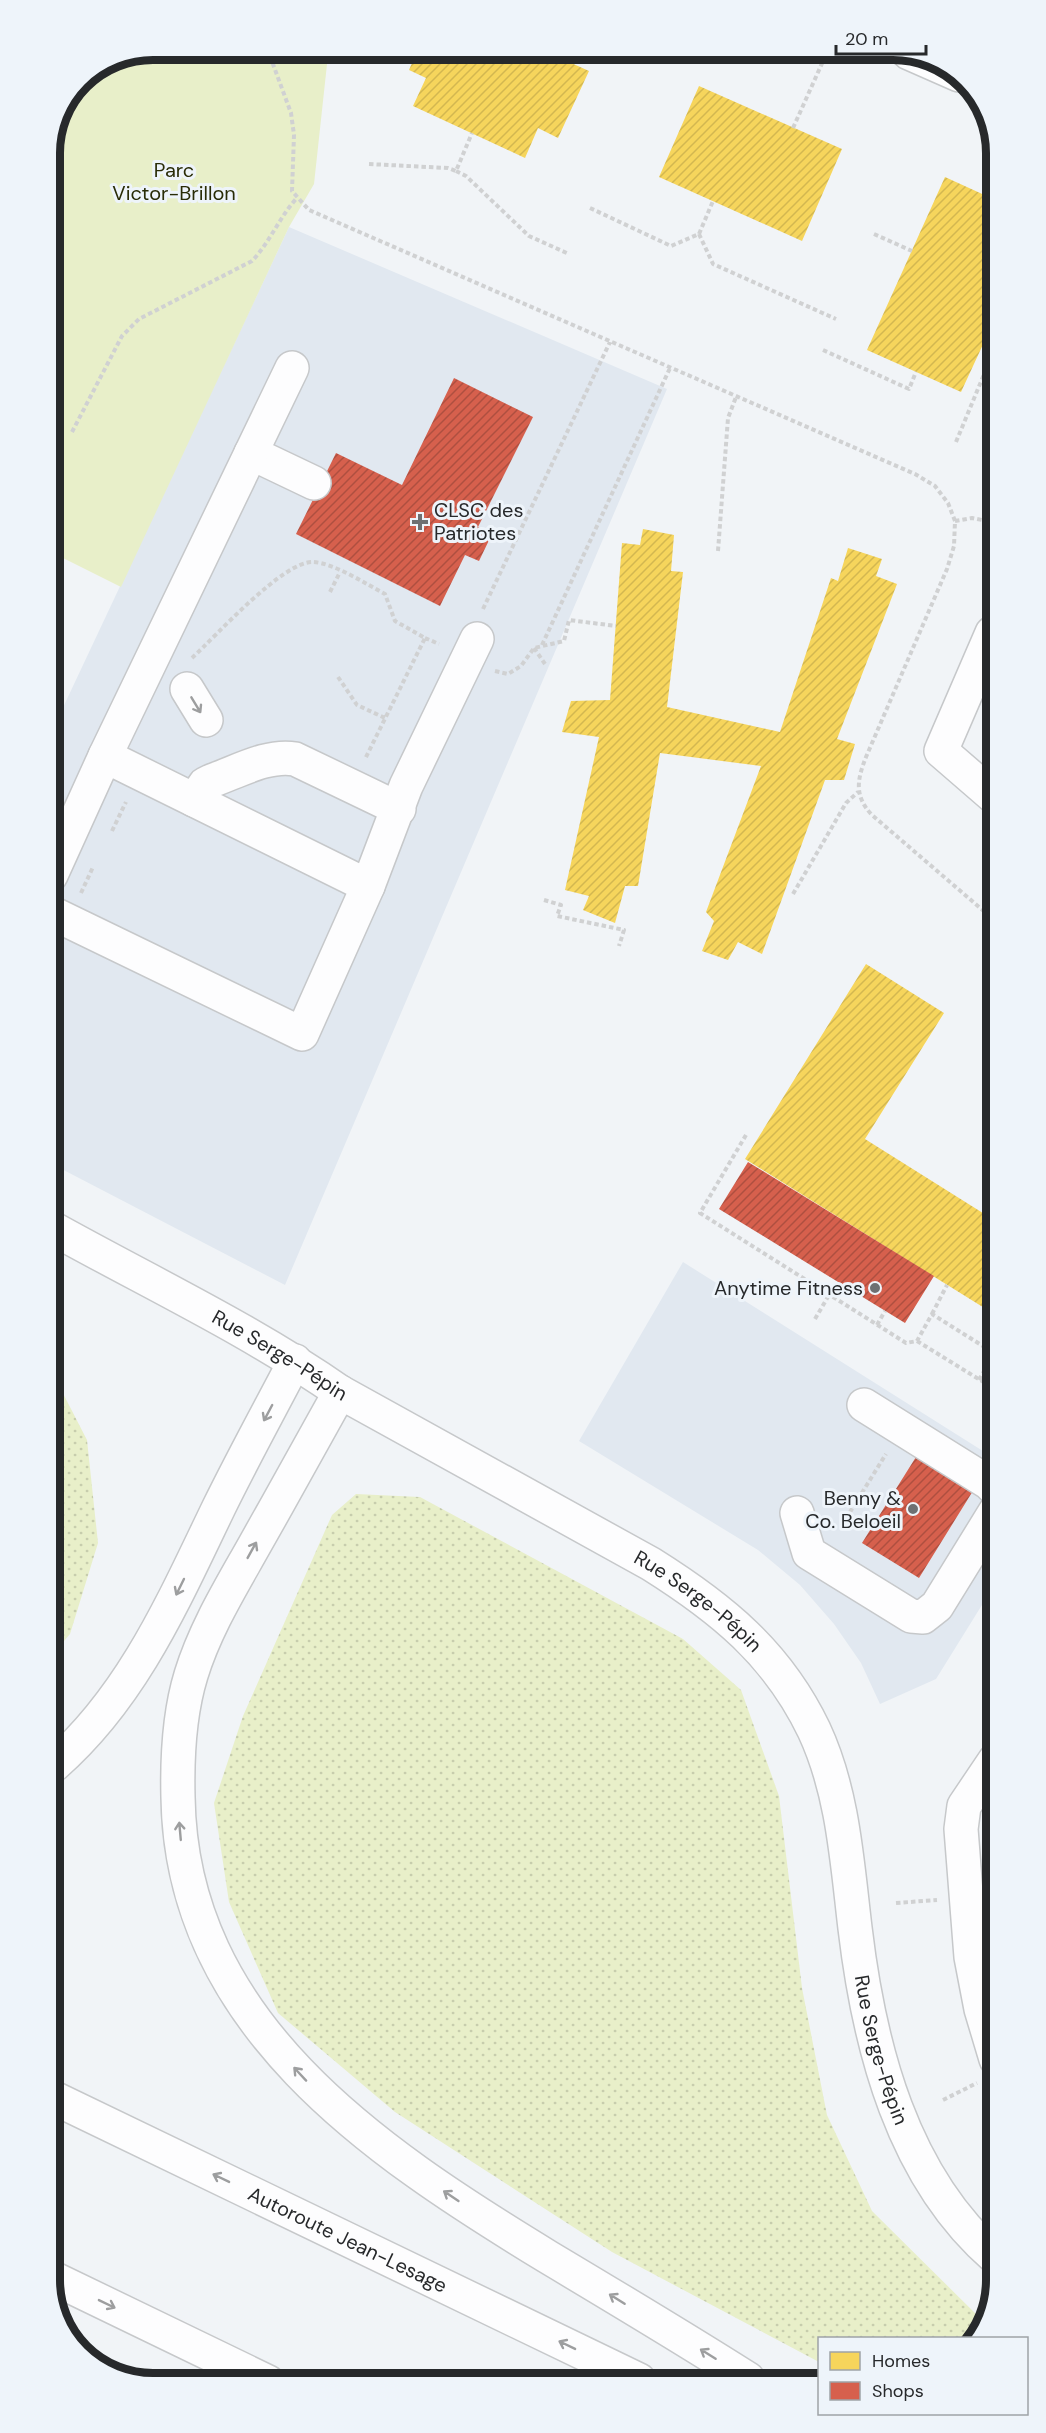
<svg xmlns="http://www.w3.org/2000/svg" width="1046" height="2433" viewBox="0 0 1046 2433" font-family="'DM Sans',sans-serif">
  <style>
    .built { fill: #e1e8f0 }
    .grass { fill: url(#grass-dots) }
    .park { fill: #e8efc9 }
    .homes { fill: url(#homes-hatch) }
    .shops { fill: url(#shops-hatch) }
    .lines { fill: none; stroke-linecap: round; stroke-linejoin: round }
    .minor-casing { stroke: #c6c8ca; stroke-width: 36 }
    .highway-casing { stroke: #c6c8ca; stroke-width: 36 }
    .path { stroke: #d0d1d2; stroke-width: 4; stroke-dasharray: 4.5 3; stroke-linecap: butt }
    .minor { stroke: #fdfdfe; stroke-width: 33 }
    .highway { stroke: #fdfdfe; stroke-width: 33 }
    .oneway { stroke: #9d9e9f }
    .poi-dot { fill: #6e7072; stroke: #eef4fa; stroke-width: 2 }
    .labels { text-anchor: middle; stroke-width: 6; stroke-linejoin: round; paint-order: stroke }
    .park-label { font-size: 20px; fill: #292c06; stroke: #eef4fa }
    .poi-label { font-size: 20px; fill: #27292b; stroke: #eef4fa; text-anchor: end }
    .street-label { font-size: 20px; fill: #27292b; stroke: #eef4fa }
    .rim { fill: none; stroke: #27292b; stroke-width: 8 }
  </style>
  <defs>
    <pattern id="grass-dots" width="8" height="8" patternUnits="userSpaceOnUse" patternTransform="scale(1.5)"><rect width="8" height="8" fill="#e8efc9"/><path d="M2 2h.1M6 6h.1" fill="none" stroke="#c7cdad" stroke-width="1.8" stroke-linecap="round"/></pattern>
    <pattern id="homes-hatch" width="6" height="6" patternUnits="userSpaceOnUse" patternTransform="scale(1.5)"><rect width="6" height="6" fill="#f6d55c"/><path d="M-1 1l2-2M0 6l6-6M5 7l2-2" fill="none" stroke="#d3b750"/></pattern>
    <pattern id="shops-hatch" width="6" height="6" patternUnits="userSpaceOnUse" patternTransform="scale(1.5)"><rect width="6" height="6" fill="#d6604d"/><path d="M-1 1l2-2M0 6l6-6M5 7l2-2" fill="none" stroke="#ae4f40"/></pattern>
  </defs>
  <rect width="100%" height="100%" fill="#f1f4f7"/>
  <path class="built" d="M289 227 667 389 285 1285 52 1164 51 733Z
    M683 1262 994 1458 995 1584 936 1679 880 1704 861 1663 834 1624 800 1585 758 1550 579 1441Z"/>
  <path class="grass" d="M53 1374 87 1440 98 1543 70 1634 53 1654Z
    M356 1494 420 1497 683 1639 741 1690 779 1796 802 1988 827 2115 872 2211 983 2321 977 2338H820L819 2362 612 2252 395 2112 278 2013 229 1902 214 1803 243 1716 332 1515Z"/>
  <path class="park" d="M328 55 314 184 289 227 121 587 51 552 50 146 80 79 113 57Z"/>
  <path class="homes" d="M573 53 569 62 589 71 558 138 538 128 525 158 413 106 426 78 409 70 416 54Z
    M699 86 842 149 802 241 659 177Z
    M945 177 991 198 992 325 961 392 867 350Z
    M643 529 674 535 671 571 683 572 667 707 780 732 831 578 838 581 848 548 882 559 876 576 897 584 837 739 855 744 844 780H825L762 954 738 942 728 960 702 951 714 921 706 912 761 766 660 753 638 886H625L615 923 583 910 589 896 565 890 599 737 562 732 571 701 610 700 622 543 640 545Z
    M866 964 944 1013 865 1139 994 1220V1314L745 1159Z"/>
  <path class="shops" d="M454 378 533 417 478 527 492 534 479 561 465 555 440 606 296 534 336 453 402 485Z
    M748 1162 934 1276 905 1323 719 1209Z
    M916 1457 976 1486 919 1578 862 1543Z"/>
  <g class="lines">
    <g class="minor-casing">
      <g id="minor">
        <path d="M909 53 959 75"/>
        <path d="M251 453 314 483"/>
        <path d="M992 633 941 751 993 796"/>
        <path d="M187 689 206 720"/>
        <path d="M105 756 368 886"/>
        <path d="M194 800 205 784 211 781C237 772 268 754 295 759L399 809"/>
        <path d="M51 875 105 756 292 368"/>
        <path d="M52 913 302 1034 368 886 406 786 477 639"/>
        <path id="s1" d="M52 1228C149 1282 249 1329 340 1392L651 1564C721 1608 777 1653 814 1730 843 1792 847 1861 855 1928 869 2046 902 2177 996 2258"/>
        <path d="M864 1405 989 1483 995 1489"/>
        <path d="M797 1513 809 1553 911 1616 923 1617 937 1606 995 1512"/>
        <path d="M995 1760 964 1806 961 1829 971 1957 981 2009 996 2059"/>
      </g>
    </g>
    <g class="highway-casing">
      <g id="highway">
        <path d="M340 1392C311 1444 283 1495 254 1546 231 1587 205 1629 191 1675 179 1714 177 1756 178 1797 181 2023 374 2151 548 2257 615 2297 682 2337 748 2379"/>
        <path d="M54 1765C133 1696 174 1600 219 1507 243 1458 270 1409 295 1361"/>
        <path id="s2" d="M54 2098 639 2380"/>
        <path d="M55 2279 268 2382"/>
      </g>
    </g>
    <path class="path" d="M270 56 291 113 294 135 292 191 309 210 915 474 935 486 948 503 955 521 954 546 947 569 866 757C857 780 854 796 872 815L993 919
      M793 128 828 50
      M369 164 448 168 456 171 472 133
      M456 171 466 176 529 236 569 254
      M590 208 671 246 699 234 713 201
      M699 234 713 264 836 319
      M874 234 912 251
      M823 350 909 389 916 372
      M72 432 122 336 139 319 252 261C270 242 279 218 296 199
      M956 442 992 355
      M955 521 972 518 992 522
      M718 551 728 418 736 397
      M330 592 340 572
      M483 609 610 342
      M425 638 439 644
      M542 645 670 368
      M534 648 545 664
      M192 658C216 636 283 561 313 562 334 563 366 584 385 594L395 621 425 638 365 759
      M495 671 508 674 521 666 534 648 564 641 569 620 616 626
      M338 677 357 705 385 718
      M112 831 126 802
      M81 893 93 867
      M793 894 846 803 858 792
      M544 900 561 905 557 916 624 930 619 946
      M746 1135 700 1213 906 1343 917 1341 932 1314 994 1353
      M932 1314 947 1285
      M815 1319 829 1295
      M877 1325 885 1311
      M917 1341 985 1383
      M979 1380 994 1354
      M842 1525 886 1454
      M896 1903 937 1900
      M943 2100 977 2083"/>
    <use href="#minor" class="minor"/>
    <use href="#highway" class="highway"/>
  </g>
  <defs><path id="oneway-shaft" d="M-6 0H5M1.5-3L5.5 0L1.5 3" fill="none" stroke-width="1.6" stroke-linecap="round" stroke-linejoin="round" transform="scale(1.5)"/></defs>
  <g class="oneway">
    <use href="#oneway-shaft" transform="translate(196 705) rotate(59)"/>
    <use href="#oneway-shaft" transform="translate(268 1413) rotate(118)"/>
    <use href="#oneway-shaft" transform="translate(252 1550) rotate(-61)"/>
    <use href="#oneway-shaft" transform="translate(180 1587) rotate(116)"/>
    <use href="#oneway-shaft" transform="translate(180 1831) rotate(-95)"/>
    <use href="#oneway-shaft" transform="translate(300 2074) rotate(-133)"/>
    <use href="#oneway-shaft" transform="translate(221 2178) rotate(-154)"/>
    <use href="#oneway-shaft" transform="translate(451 2196) rotate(-146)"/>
    <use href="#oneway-shaft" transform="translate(617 2299) rotate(-148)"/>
    <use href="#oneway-shaft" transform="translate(107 2304) rotate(26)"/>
    <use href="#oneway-shaft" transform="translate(567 2345) rotate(-154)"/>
    <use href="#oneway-shaft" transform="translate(708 2354) rotate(-148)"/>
  </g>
  <g class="poi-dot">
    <path d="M417 513h6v6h6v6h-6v6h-6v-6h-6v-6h6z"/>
    <circle cx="875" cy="1288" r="6"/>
    <circle cx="913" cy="1509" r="6"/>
  </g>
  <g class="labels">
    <g class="park-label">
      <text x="174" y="177">Parc<tspan x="174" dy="23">Victor-Brillon</tspan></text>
    </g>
    <g class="poi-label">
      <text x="434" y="517" text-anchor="start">CLSC des<tspan x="434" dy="23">Patriotes</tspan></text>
      <text x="863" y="1295">Anytime Fitness</text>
      <text x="901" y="1505">Benny &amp;<tspan x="901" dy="23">Co. Beloeil</tspan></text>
    </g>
    <g class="street-label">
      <text dy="7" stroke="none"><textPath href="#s1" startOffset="261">Rue Serge-Pépin</textPath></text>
      <text dy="7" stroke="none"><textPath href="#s1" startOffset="747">Rue Serge-Pépin</textPath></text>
      <text dy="7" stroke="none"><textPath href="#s1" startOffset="1251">Rue Serge-Pépin</textPath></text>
      <text dy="7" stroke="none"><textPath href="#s2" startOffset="326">Autoroute Jean-Lesage</textPath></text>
    </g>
  </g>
  <path d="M0 0H1046V2433H0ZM153 60H893A93 93 0 0 1 986 153V2280A93 93 0 0 1 893 2373H153A93 93 0 0 1 60 2280V153A93 93 0 0 1 153 60Z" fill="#eef4fa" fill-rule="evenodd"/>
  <path class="rim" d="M153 60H893A93 93 0 0 1 986 153V2280A93 93 0 0 1 893 2373H153A93 93 0 0 1 60 2280V153A93 93 0 0 1 153 60Z"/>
  <rect x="818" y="2337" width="210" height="78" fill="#eef4fa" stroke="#9ea3a7" stroke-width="1.5"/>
  <rect x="830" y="2352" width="30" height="18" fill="#f6d55c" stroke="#9ea3a7" stroke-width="1.5"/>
  <text x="872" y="2367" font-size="18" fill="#27292b">Homes</text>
  <rect x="830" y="2382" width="30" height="18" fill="#d6604d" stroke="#9ea3a7" stroke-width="1.5"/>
  <text x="872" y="2397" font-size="18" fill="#27292b">Shops</text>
  <path d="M836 45v9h90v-9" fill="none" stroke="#27292b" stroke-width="3"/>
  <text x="845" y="45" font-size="18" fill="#27292b" stroke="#eef4fa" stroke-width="4.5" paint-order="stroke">20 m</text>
</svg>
